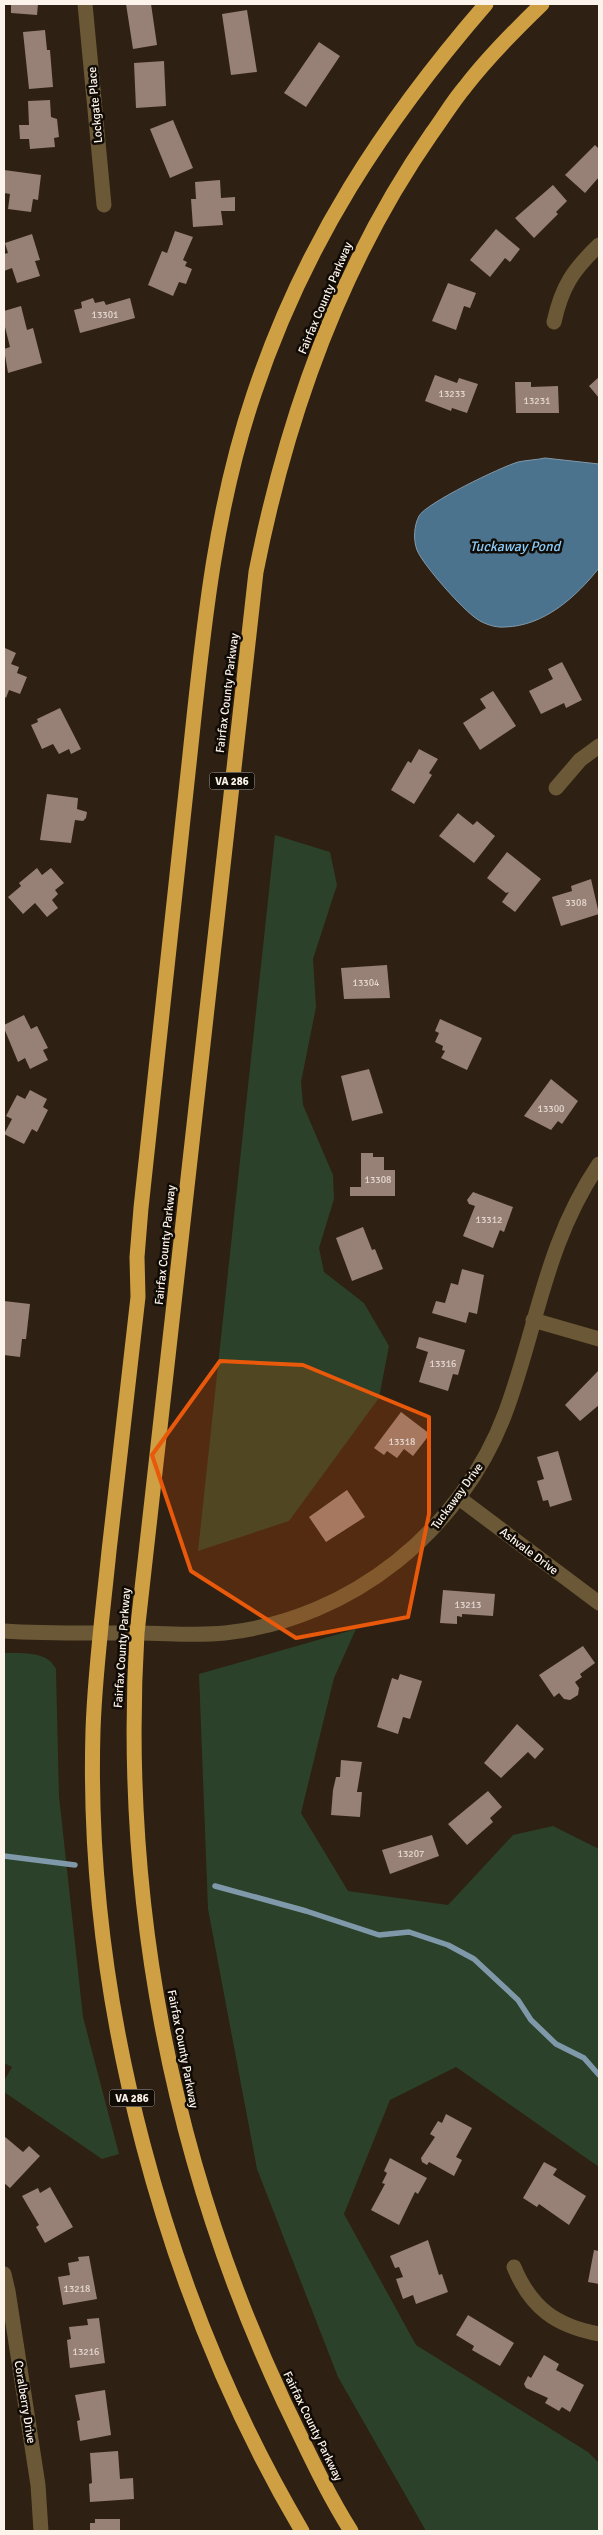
<svg xmlns="http://www.w3.org/2000/svg" width="603" height="2535" viewBox="0 0 603 2535" font-family="Signika,sans-serif">
  <style>
    .green { fill: #2b4129 }
    .water { fill: #4b738e; stroke: #8099aa }
    .lines { fill: none; stroke-linecap: round; stroke-linejoin: round }
    .stream { stroke: #8099aa; stroke-width: 5.5 }
    .building { fill: #978076 }
    .minor { stroke: #6a5836; stroke-width: 15 }
    .highway { stroke: #cea043; stroke-width: 15 }
    .marked { fill: #e8590c; fill-opacity: 0.2; stroke: #e8590c; stroke-width: 4; stroke-linejoin: round }
    .labels { text-anchor: middle; stroke-width: 5; stroke-linejoin: round; paint-order: stroke }
    .number-label { font-size: 10px; fill: #e3d6cd }
    .shield { fill: #110b06; stroke: #b6ada6; stroke-width: 1 }
    .shield-label { font-size: 11px; font-weight: bold; fill: #fcf3ea }
    .street-label { font-size: 12px; fill: #fcf3ea; stroke: #110b06 }
    .water-label { font-size: 14px; font-style: italic; fill: #89cbf8; stroke: #110b06 }
  </style>
  <rect width="100%" height="100%" fill="#2e2012"/>
  <path class="green" d="M275 835 330 852 337 885 313 959 316 1007 301 1082 303 1105 333 1175 334 1199 319 1248 324 1272 364 1303 389 1346 379 1398 289 1521 198 1551Z
    M356 1629 334 1678 301 1813 348 1891 448 1905 513 1835 553 1826 599 1849V2167L456 2067 390 2100 344 2214 416 2345 588 2452 599 2463V2531H426L338 2377 257 2169 208 1909 199 1674Z
    M4 1653C22 1653 48 1651 56 1669L59 1796 83 2017 119 2154 102 2159 4 2092V2081L12 2067 4 2063Z"/>
  <path class="water" d="M545 458 599 464V568C576 597 544 626 505 627 496 628 484 624 477 619 463 610 423 565 417 550 413 539 414 526 419 516 426 503 501 467 518 462 527 460 536 460 545 458Z"/>
  <g class="lines">
    <path class="stream" d="M4 1856 75 1865
      M215 1886 306 1911 379 1935 409 1932 448 1945 474 1959 518 2000 531 2020 556 2044 584 2058 599 2075"/>
  </g>
  <path class="building" d="M11 4H38L37 15 11 13Z
    M126 4H151L157 45 133 49Z
    M247 10 257 72 231 75 222 14Z
    M45 30 47 50H50L53 87 29 89 23 32Z
    M319 42 340 56 306 107 284 93Z
    M164 61 166 106 136 108 134 63Z
    M50 100 51 117 57 119 59 137 54 138 55 147 30 149 29 139H20L19 125H29L28 101Z
    M173 120 193 168 170 178 150 129Z
    M595 145 599 149V177L585 193 565 175Z
    M4 170 41 175 38 200 33 199 31 212 8 209 10 194 4 193Z
    M220 180 221 198 235 197V211H221L223 225 193 227 191 199H196L195 182Z
    M553 185 567 201 556 212 558 214 534 238 515 218Z
    M496 229 520 249 510 262 505 258 490 277 470 260Z
    M175 231 193 237 183 260 187 262 185 266 192 269 186 284 179 282 173 296 148 285 162 251 167 253Z
    M32 234 40 260 35 261 40 276 17 283 12 268 4 271V254L8 253 5 243Z
    M448 283 476 293 470 308 464 306 456 330 432 321Z
    M93 298 95 303 104 301 106 305 130 298 135 318 80 333 74 310 82 308 81 302Z
    M21 306 27 330 33 328 42 363 8 373 4 349 10 347 4 323V311Z
    M435 375 457 383 459 378 478 384 467 413 452 408 451 411 425 401Z
    M599 377V398L589 386Z
    M515 382H531V387L558 386 559 413H516Z
    M5 648 16 653 11 664 19 667 17 673 27 677 20 694 9 690 6 698 4 696Z
    M562 662 582 700 566 708 564 703 541 714 529 691 553 679 548 669Z
    M493 691 516 726 480 750 463 723 486 708 480 699Z
    M60 708 81 749 71 754 69 749 59 754 53 744 42 749 31 725 38 722 37 719Z
    M419 749 438 759 429 773 432 775 414 804 391 790 408 761 411 763Z
    M47 794 78 798 77 809 87 812 86 818 83 821 75 820 71 843 40 840Z
    M458 813 473 825 477 821 495 836 474 863 439 836Z
    M507 852 541 879 515 912 502 902 509 892 506 893 487 878Z
    M37 868 42 875 51 868 64 883 55 890 58 894 52 900 58 908 47 917 35 903 23 914 8 897 21 886 19 883Z
    M591 879 599 914 561 926 552 897 572 891 571 886Z
    M387 965 390 998 344 999 341 968Z
    M24 1015 31 1029 37 1026 48 1048 43 1050 48 1060 30 1069 25 1058 18 1062 4 1028V1025Z
    M440 1019 482 1038 467 1070 441 1058 445 1051 442 1050 443 1046 435 1042 439 1033 435 1031Z
    M369 1069 383 1113 352 1121 341 1076Z
    M551 1079 578 1101 562 1124 558 1121 551 1130 524 1116Z
    M30 1090 47 1099 43 1107 48 1110 37 1132 32 1129 24 1144 4 1134 12 1119 6 1116 17 1095 25 1099Z
    M361 1153H373V1157H384V1170H395V1196H350V1187H361Z
    M473 1192 513 1207 504 1232 500 1230 493 1248 463 1236 475 1206 469 1204 467 1200Z
    M363 1227 372 1250 375 1249 383 1269 352 1281 336 1238Z
    M462 1269 484 1275 477 1314 469 1312 466 1323 432 1313 436 1301 445 1303 451 1283 458 1285Z
    M4 1301 30 1304 26 1339H22L20 1357 4 1355Z
    M419 1337 465 1350 458 1375 453 1374 448 1391 419 1382 428 1352 416 1348Z
    M599 1370V1405L580 1421 565 1405Z
    M401 1412 430 1434 413 1456 404 1449 397 1458 387 1451 384 1455 374 1448Z
    M558 1451 572 1500 550 1507 548 1500 543 1501 537 1481 544 1479 537 1457Z
    M347 1490 365 1517 326 1542 309 1517Z
    M443 1590 495 1594 493 1616 462 1614V1617L457 1616V1624L440 1623Z
    M583 1646 595 1663 580 1674 582 1677 575 1682 579 1688 578 1695 570 1700 564 1699 559 1693 554 1697 539 1675Z
    M400 1674 422 1681 410 1719 403 1717 398 1734 377 1727 392 1678 398 1680Z
    M517 1724 544 1749 535 1759 528 1752 501 1778 484 1763Z
    M341 1760 362 1762 357 1792H362L360 1817 331 1815 333 1790 336 1777H340Z
    M488 1791 502 1807 490 1818 493 1822 467 1845 448 1824Z
    M432 1835 439 1856 390 1874 382 1850Z
    M446 2114 472 2128 456 2157 462 2160 454 2176 429 2162 427 2165 422 2162 421 2158 435 2137 430 2134 438 2121 442 2123Z
    M4 2136 23 2152 29 2146 40 2156 10 2188 4 2183Z
    M390 2158 427 2178 418 2194 415 2192 399 2225 371 2210 385 2184 382 2183 387 2173 384 2171Z
    M544 2162 557 2169 553 2175 586 2196 569 2225 539 2204 537 2207 523 2198Z
    M50 2187 73 2227 45 2243 36 2227 39 2225 22 2196 38 2188 40 2193Z
    M428 2240 439 2275 442 2274 448 2292 416 2304 413 2295 403 2299 396 2279 403 2277 399 2267 395 2268 390 2256Z
    M594 2250 599 2251V2284L588 2282Z
    M89 2256 97 2299 63 2305 58 2277 70 2275 68 2263 79 2261 78 2257Z
    M468 2315 514 2343 500 2366 472 2350 474 2346 456 2335Z
    M99 2318 105 2363 70 2368 67 2340 71 2339 69 2327 88 2325 87 2319Z
    M544 2355 559 2364 556 2370 584 2385 570 2412 562 2407 559 2411 545 2403 548 2398 526 2388 524 2384 528 2376 531 2378Z
    M105 2390 111 2435 80 2441 77 2421 80 2420 75 2395Z
    M118 2451 120 2479 133 2478 134 2499 90 2502 89 2484 92 2483 90 2453Z
    M95 2519H120V2531H90V2523H95Z"/>
  <g class="lines">
    <path class="minor" d="M85 4 104 205
      M554 322C562 286 573 270 599 245
      M556 788 580 760 599 746
      M533 1320 599 1339
      M459 1498 599 1603
      M4 1631C48 1634 93 1633 138 1633 167 1633 196 1636 225 1633 352 1619 462 1530 506 1411 538 1324 545 1244 599 1164
      M514 2267C531 2308 556 2326 599 2334
      M4 2274 8 2291 38 2485 41 2531"/>
    <path class="highway" d="M302 2531C165 2299 85 2000 93 1730 95 1670 103 1611 109 1551 119 1466 128 1382 138 1297L137 1257 141 1208C157 1063 173 918 188 773 202 644 212 518 254 394 304 244 383 123 486 4
      M351 2531C325 2490 305 2445 284 2402 171 2161 121 1898 137 1633L256 572C287 415 340 265 432 133 443 118 453 101 465 87 488 57 515 30 542 4"/>
  </g>
  <path class="marked" d="M220 1361 303 1365 429 1417V1514L408 1617 296 1638 191 1571 152 1455Z"/>
  <g class="labels">
    <g class="number-label">
      <text x="105" y="318">13301</text>
      <text x="452" y="397">13233</text>
      <text x="537" y="404">13231</text>
      <text x="576" y="906">3308</text>
      <text x="366" y="986">13304</text>
      <text x="551" y="1112">13300</text>
      <text x="378" y="1183">13308</text>
      <text x="489" y="1223">13312</text>
      <text x="443" y="1367">13316</text>
      <text x="402" y="1445">13318</text>
      <text x="468" y="1608">13213</text>
      <text x="411" y="1857">13207</text>
      <text x="77" y="2292">13218</text>
      <text x="86" y="2355">13216</text>
    </g>
    <g class="shield">
      <rect x="209.5" y="772.5" width="45" height="17" rx="4"/>
      <rect x="109.5" y="2089.5" width="45" height="17" rx="4"/>
    </g>
    <g class="shield-label">
      <text x="232" y="785">VA 286</text>
      <text x="132" y="2102">VA 286</text>
    </g>
    <g class="street-label">
      <text transform="translate(95 105) rotate(-95)" y="4">Lockgate Place</text>
      <text transform="translate(325 298) rotate(-67)" y="4">Fairfax County Parkway</text>
      <text transform="translate(227 693) rotate(-83)" y="4">Fairfax County Parkway</text>
      <text transform="translate(165 1245) rotate(-84)" y="4">Fairfax County Parkway</text>
      <text transform="translate(457 1496) rotate(-54)" y="4">Tuckaway Drive</text>
      <text transform="translate(529 1551) rotate(37)" y="4">Ashvale Drive</text>
      <text transform="translate(122 1648) rotate(-86)" y="4">Fairfax County Parkway</text>
      <text transform="translate(183 2049) rotate(79)" y="4">Fairfax County Parkway</text>
      <text transform="translate(25 2402) rotate(81)" y="4">Coralberry Drive</text>
      <text transform="translate(313 2426) rotate(64)" y="4">Fairfax County Parkway</text>
    </g>
    <g class="water-label">
      <text x="515" y="551">Tuckaway Pond</text>
    </g>
  </g>
  <rect width="603" height="2535" fill="none" stroke="#fcf3ea" stroke-width="10"/>
</svg>
